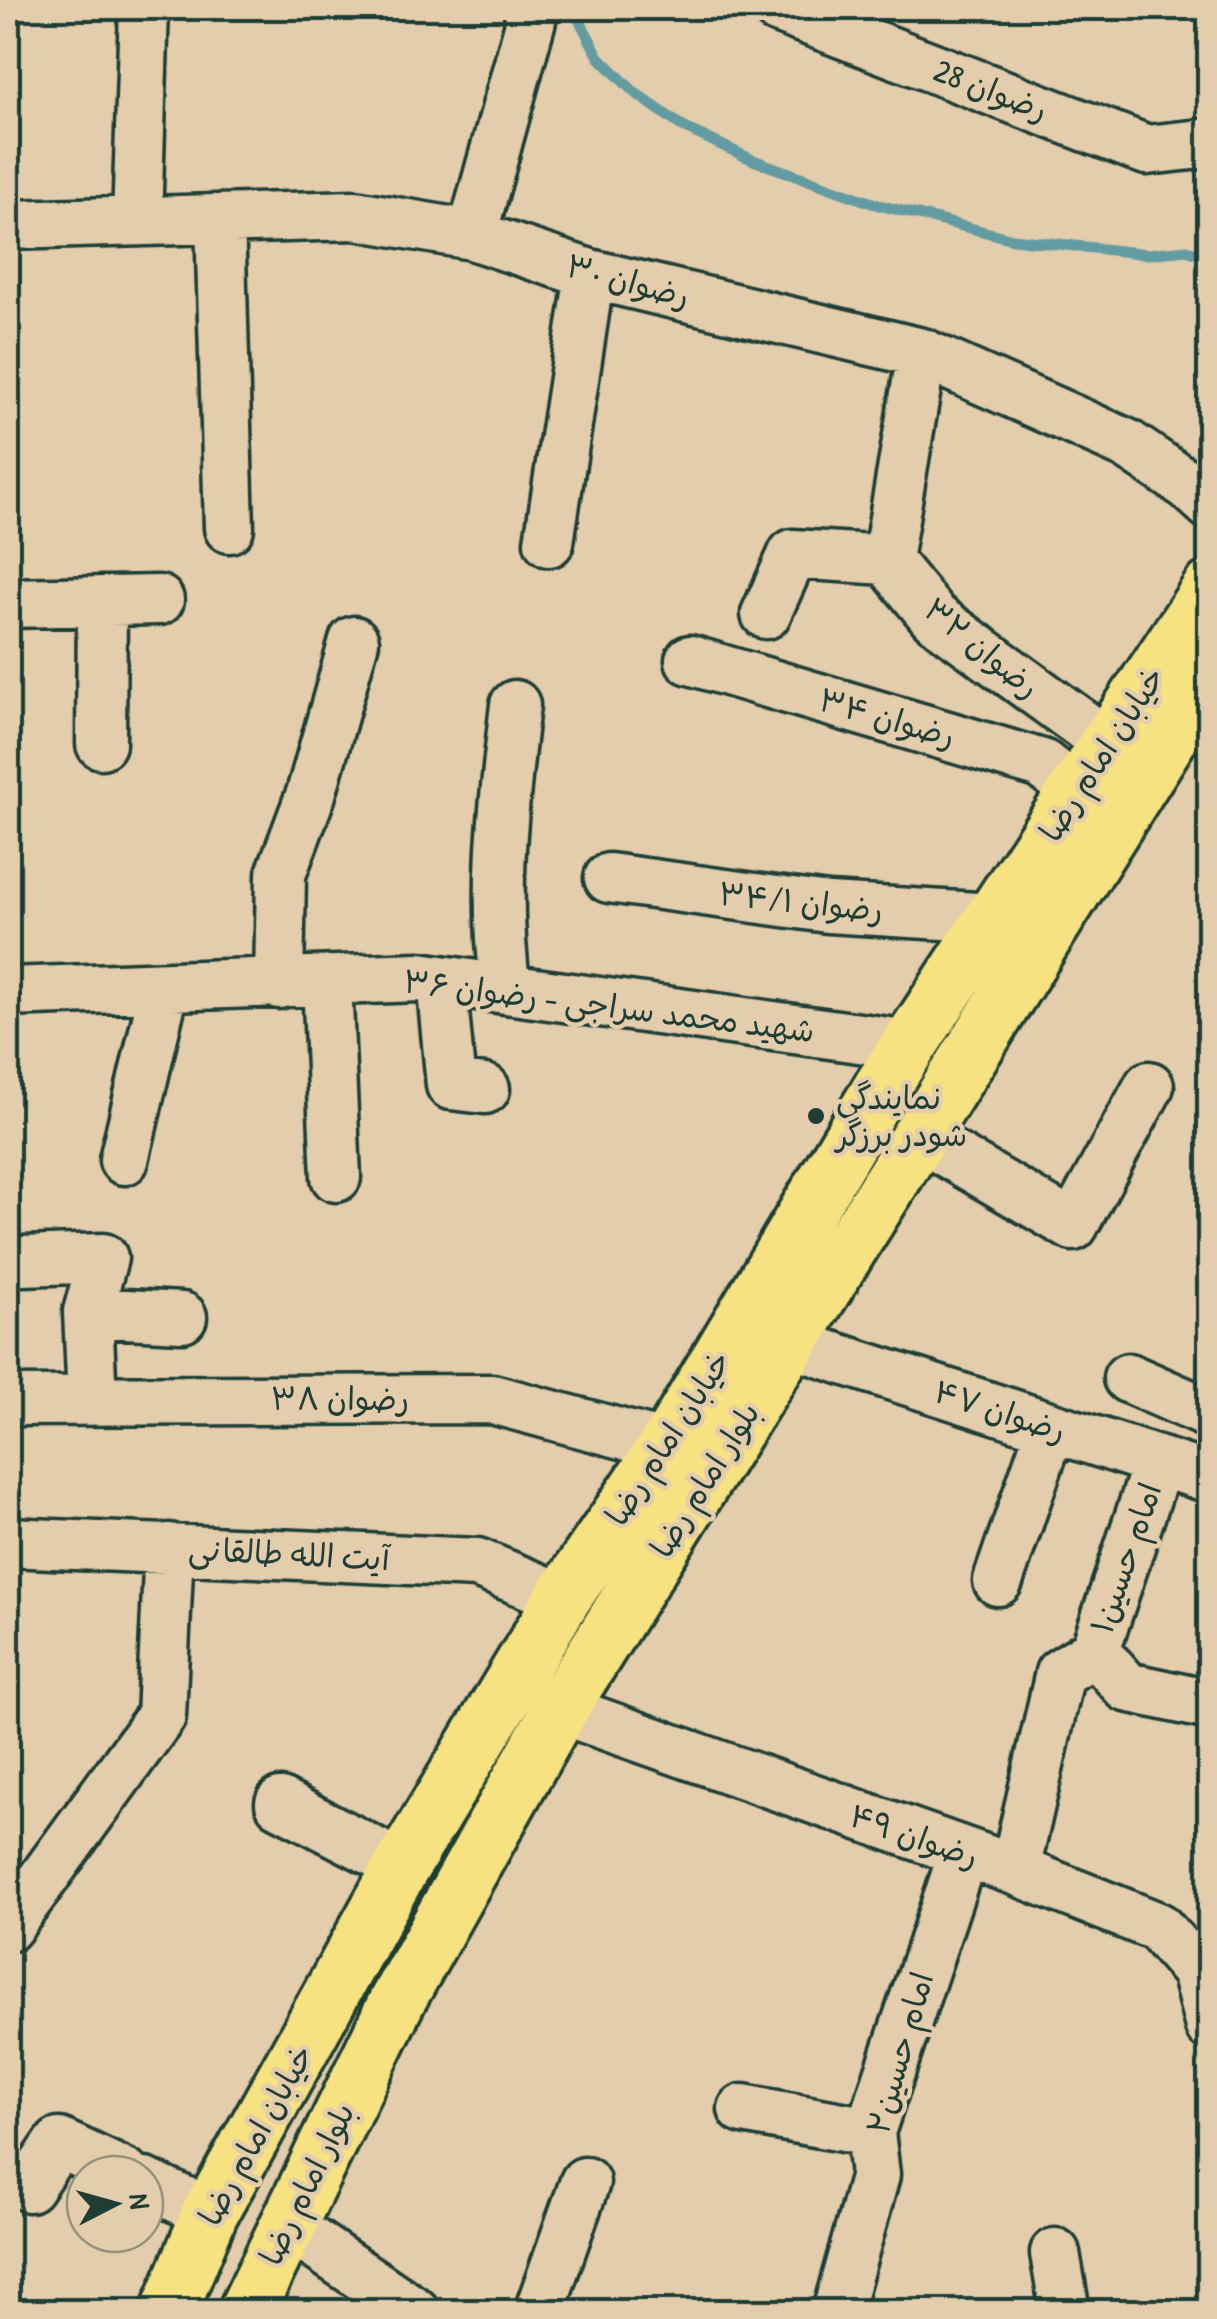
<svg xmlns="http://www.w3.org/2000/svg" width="1217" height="2319" viewBox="0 0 1217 2319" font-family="'Patrick Hand','Playpen Sans Arabic',sans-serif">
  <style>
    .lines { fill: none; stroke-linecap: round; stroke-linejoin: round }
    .stream { stroke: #629ca2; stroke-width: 11 }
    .minor-casing { stroke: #1f3d34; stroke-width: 55 }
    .major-casing { stroke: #1f3d34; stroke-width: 62 }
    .minor { stroke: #e3cdac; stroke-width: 48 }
    .major { stroke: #f7e281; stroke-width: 55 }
    .poi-dot { fill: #1f3d34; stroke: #e3cdac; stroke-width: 4 }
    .labels { text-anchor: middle; stroke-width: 9; stroke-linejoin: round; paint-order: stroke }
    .street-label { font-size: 32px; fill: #1f3d34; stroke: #e3cdac }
    .poi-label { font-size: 32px; fill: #1f3d34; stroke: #e3cdac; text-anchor: start }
  </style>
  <rect width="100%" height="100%" fill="#e3cdac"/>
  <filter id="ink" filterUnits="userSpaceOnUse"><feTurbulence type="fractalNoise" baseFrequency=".01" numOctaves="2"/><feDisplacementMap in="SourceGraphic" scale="20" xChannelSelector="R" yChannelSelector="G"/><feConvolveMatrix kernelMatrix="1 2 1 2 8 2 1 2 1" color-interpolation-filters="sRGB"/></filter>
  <g filter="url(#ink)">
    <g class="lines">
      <path class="stream" d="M573 8 599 57 634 92 683 127 753 160 875 204 1013 239 1147 254 1187 250 1210 258"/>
      <g class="minor-casing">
        <path id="minor" d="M777 8 1147 150 1210 143
          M220 219 229 528
          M137 221 144 8
          M8 225 355 215 472 235 590 274 922 353 1127 444 1188 485 1210 505
          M472 235 531 20 528 8
          M922 353 887 560 934 617 1109 744
          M549 542 590 274
          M8 603 159 600
          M766 614 793 554 887 560
          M690 660 1042 764 1078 792
          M101 744 102 601
          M609 878 828 908 994 918
          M441 980 451 1085 485 1089
          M327 982 336 1177
          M279 984 281 874 311 794 354 641
          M506 989C492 893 504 801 515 705
          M8 992 419 977 910 1045
          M917 1135 1073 1226 1149 1086
          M124 1160 164 989
          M23 1261 103 1258 88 1312 182 1317
          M88 1312 92 1400
          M791 1343 1210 1478
          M1128 1378 1210 1414
          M8 1401 492 1399 667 1446
          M8 1542 477 1563 563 1598
          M998 1581 1051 1427
          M1095 1651 1127 1687 1210 1705
          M560 1709 1015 1870 1158 1927 1196 1971 1210 2026
          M280 1803 402 1866
          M1015 1870 1060 1673 1095 1651 1158 1462
          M8 1927 161 1716 169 1548
          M743 2109 870 2132
          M145 2183 210 2213
          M29 2187 59 2143 125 2174
          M285 2224 415 2312
          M1055 2253 1065 2312
          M539 2312 585 2182
          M837 2312 875 2175 870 2132 963 1854"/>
      </g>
      <g class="major-casing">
        <path id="major" d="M169 2312 210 2213 402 1866 563 1598 667 1446 881 1088 1210 589
          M246 2312 397 2001 560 1709 1210 673"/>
      </g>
      <use href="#minor" class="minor"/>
      <use href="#major" class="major"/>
    </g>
  </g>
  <circle class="poi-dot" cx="816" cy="1116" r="10"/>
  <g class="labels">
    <g class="street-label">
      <text transform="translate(991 90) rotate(21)" y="11">رضوان 28</text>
      <text transform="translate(628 281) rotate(15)" y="11">رضوان ۳۰</text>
      <text transform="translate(982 648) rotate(39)" y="11">رضوان ۳۲</text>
      <text transform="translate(887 718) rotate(16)" y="11">رضوان ۳۴</text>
      <text transform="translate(1102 754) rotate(-57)" y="11">خیابان امام رضا</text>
      <text transform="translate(801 902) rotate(6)" y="11">رضوان ۳۴/۱</text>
      <text transform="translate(609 1006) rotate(7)" y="11">شهید محمد سراجی - رضوان ۳۶</text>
      <text x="340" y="1410">رضوان ۳۸</text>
      <text transform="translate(1000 1411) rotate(18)" y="11">رضوان ۴۷</text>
      <text transform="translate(668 1438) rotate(-57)" y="11">خیابان امام رضا</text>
      <text transform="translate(705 1480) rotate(-58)" y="11">بلوار امام رضا</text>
      <text transform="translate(289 1554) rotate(3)" y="11">آیت الله طالقانی</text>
      <text transform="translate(1126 1558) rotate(-71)" y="11">امام حسین۱</text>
      <text transform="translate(914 1836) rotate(19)" y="11">رضوان ۴۹</text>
      <text transform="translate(900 2053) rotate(-74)" y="11">امام حسین۲</text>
      <text transform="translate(256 2135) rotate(-61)" y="11">خیابان امام رضا</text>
      <text transform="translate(307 2184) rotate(-64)" y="11">بلوار امام رضا</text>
    </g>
    <g class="poi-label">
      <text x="836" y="1109">نمایندگی<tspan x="836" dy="37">شودر برزگر</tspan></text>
    </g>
  </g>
  <rect width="1217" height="2319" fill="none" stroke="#e3cdac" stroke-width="40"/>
  <rect x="20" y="20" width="1177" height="2279" fill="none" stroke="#1f3d34" stroke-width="4" filter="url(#ink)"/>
  <g transform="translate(115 2204) rotate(84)"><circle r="48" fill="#e3cdac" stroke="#95937c" stroke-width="2.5"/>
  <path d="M0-8L18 38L0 25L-18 38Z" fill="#1f3d34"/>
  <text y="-15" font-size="28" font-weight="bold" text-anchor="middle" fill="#1f3d34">N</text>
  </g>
</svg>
